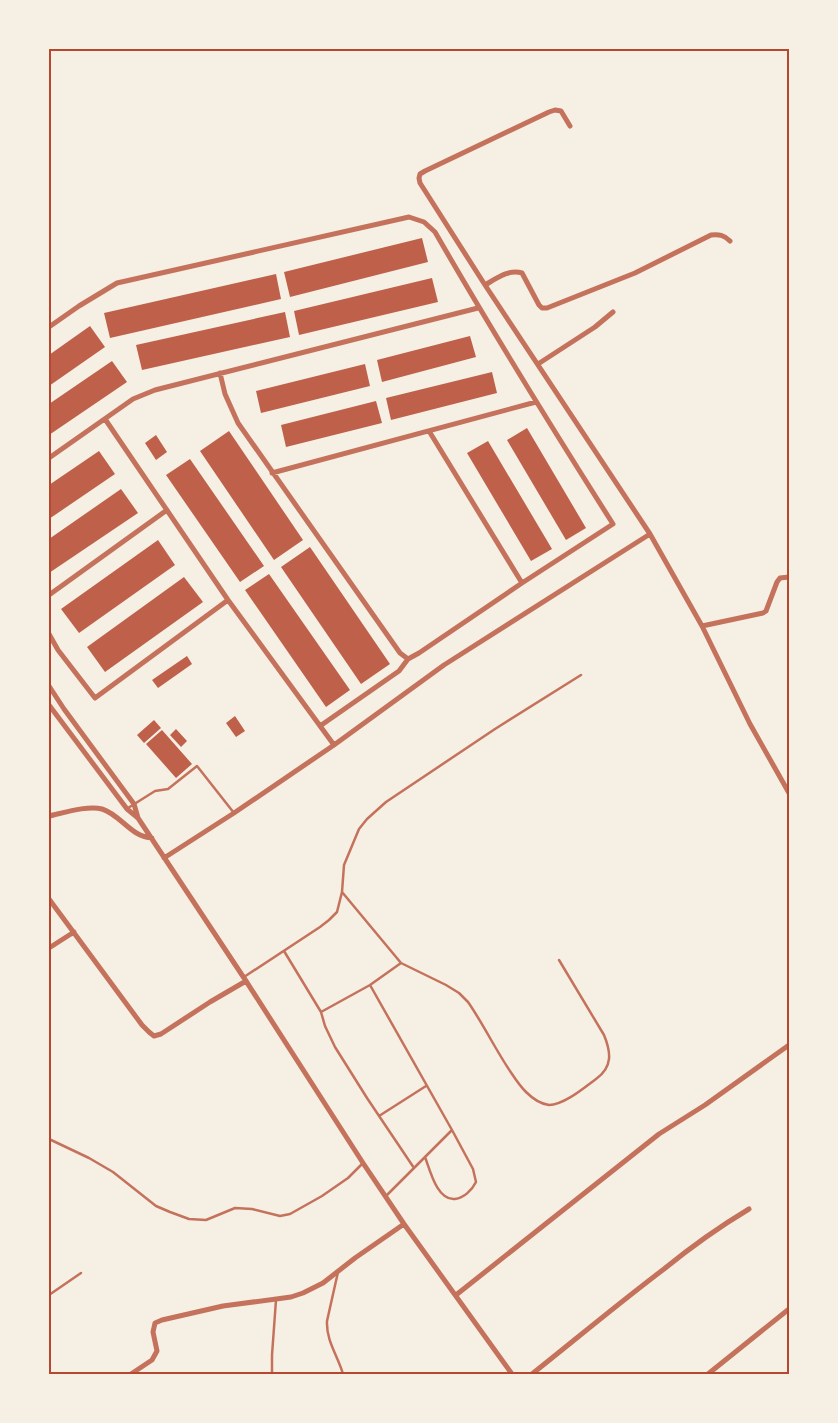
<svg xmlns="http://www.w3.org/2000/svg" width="838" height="1423" viewBox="0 0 838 1423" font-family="'Golos Text',sans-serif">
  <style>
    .building { fill: #bf614a }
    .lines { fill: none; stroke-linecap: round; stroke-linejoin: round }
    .service { stroke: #c5725c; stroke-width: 2.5 }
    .minor { stroke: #c5725c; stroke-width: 5 }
    .neatline { fill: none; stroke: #b5482f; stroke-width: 2 }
  </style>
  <rect width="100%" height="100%" fill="#f6efe4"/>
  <path class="building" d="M422 238 428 262 290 297 284 272Z
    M276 274 281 299 110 338 104 313Z
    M432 278 438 302 299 335 294 311Z
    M285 312 290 337 142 370 136 345Z
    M90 326 105 347 49 386V355Z
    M470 336 476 357 382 382 377 360Z
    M112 361 127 382 49 435V404Z
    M365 364 370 386 261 413 256 391Z
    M492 372 497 393 391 420 386 398Z
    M376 401 382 423 286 447 281 425Z
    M527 428 586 528 566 540 507 440Z
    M229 431 303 540 274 560 200 451Z
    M156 435 167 452 156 460 145 443Z
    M488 441 552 549 531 561 467 453Z
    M99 451 115 474 49 519V485Z
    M190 459 264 566 240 582 166 475Z
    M121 489 138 513 49 573V539Z
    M158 540 175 565 79 633 61 609Z
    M310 547 390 664 361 684 281 567Z
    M269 574 350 690 326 707 245 590Z
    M184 577 203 602 105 672 87 647Z
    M187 656 192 664 158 688 152 680Z
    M235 716 245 731 236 737 226 723Z
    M154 720 161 728 144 743 137 735Z
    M176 729 187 741 181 747 170 735Z
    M162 730 192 764 176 778 146 744Z"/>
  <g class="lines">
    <path class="service" d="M128 808 155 791 168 789 197 766 234 813
      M342 892 401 963 446 985 459 993 468 1002C484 1025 496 1051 512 1074 516 1080 521 1087 526 1092 532 1098 541 1104 549 1105 564 1105 585 1087 596 1079 613 1067 611 1052 604 1035L559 960
      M284 951 321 1012 325 1026 335 1047 367 1098 414 1168 386 1196
      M244 977 320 927 329 920 337 912 342 892 344 865 359 829 367 819 386 802 495 729 581 675
      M370 985 452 1130 414 1168
      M321 1012 370 985 401 963
      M379 1116 426 1086
      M49 1139 89 1158 113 1172 156 1206 170 1212 189 1219 206 1220 235 1208 252 1209 280 1216 290 1214 322 1196 348 1178 362 1164
      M425 1157C430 1170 437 1201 455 1199 464 1198 472 1190 476 1182L473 1169 452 1130
      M338 1272 327 1321C326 1341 338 1356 343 1374
      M49 1295 81 1273
      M272 1374V1355L276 1300"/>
    <path class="minor" d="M570 126 561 111 555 110 549 112 425 171 420 174 419 178 420 183 485 285 650 534 702 626 750 724 789 793
      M485 285C497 278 509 269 522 273L539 305 542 308H547L635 273 711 235C719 234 724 235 730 241
      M49 327 79 306 117 283 409 217 424 222 435 232C492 331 552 428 613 524L522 583
      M538 364 595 327 613 312
      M220 373 225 394 238 423 400 653 408 659 419 653 522 583 429 431
      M105 419 228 600 334 745
      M49 458 133 399 155 390 478 308
      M272 473 536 402
      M49 595 167 510
      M702 626 763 613 766 611 777 582 780 578 789 577
      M49 634 58 650 95 698 228 600
      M49 686 64 709 134 804 138 818 246 981 363 1163 404 1224 512 1374
      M49 705 127 809 138 818
      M320 726 399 671 408 659
      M49 816C63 813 88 805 102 809 121 815 131 837 152 838
      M164 858 234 813 334 745 444 665 650 534
      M49 899 142 1025 149 1032 154 1036 161 1034 210 1002 246 981
      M49 948 74 932
      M456 1295 659 1134 705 1105 789 1045
      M131 1374 152 1360 157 1351 153 1332 155 1323 162 1320 223 1306 291 1297 303 1293 323 1283 355 1258 404 1224
      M532 1374C576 1339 619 1303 664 1269 691 1247 719 1227 749 1209
      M708 1374 789 1309"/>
  </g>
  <rect width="838" height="1423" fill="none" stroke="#f6efe4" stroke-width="100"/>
  <rect x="50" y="50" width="738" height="1323" class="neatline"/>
</svg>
